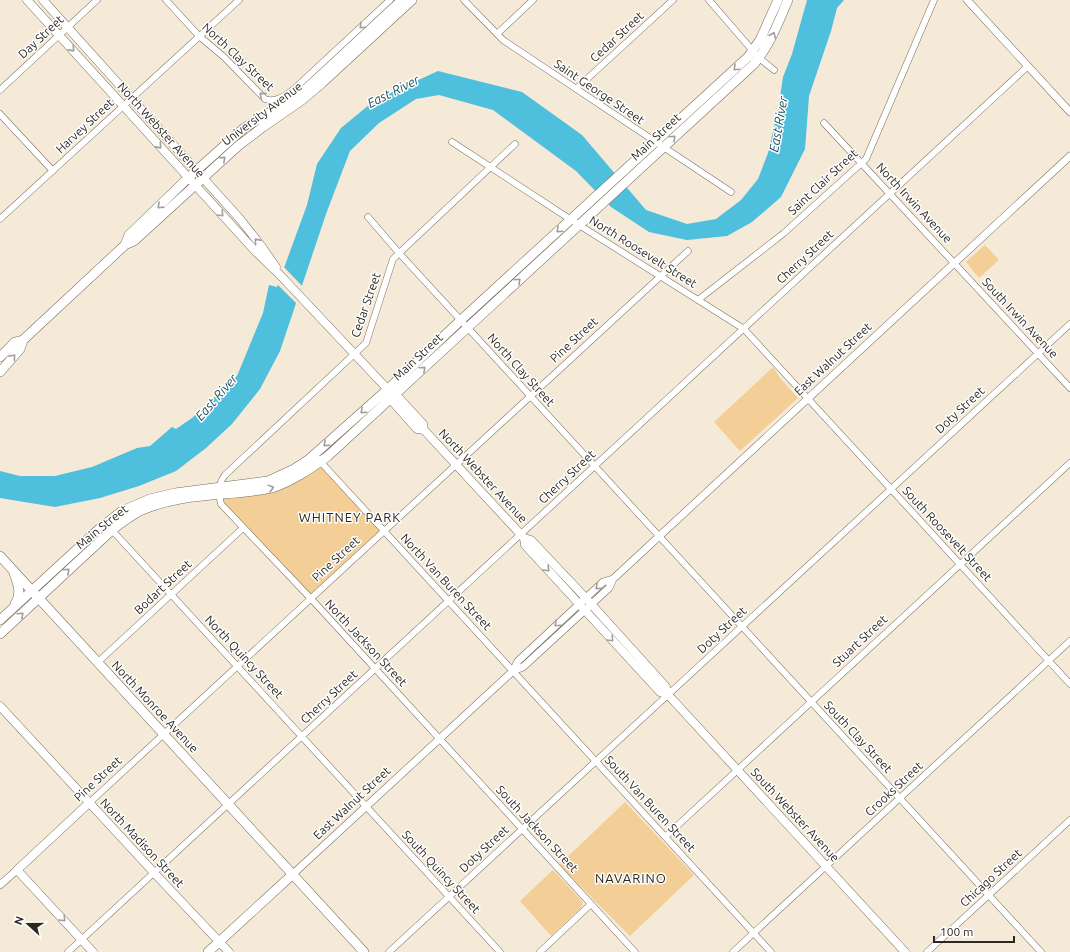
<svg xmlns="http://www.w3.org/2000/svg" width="1070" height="952" viewBox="0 0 1070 952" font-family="Ubuntu,sans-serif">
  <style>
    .green { fill: #f3cf97 }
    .water { fill: #4ebfdc }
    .pier { fill: #f5e9d7 }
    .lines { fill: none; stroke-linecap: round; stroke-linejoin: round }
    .minor-casing { stroke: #776c5d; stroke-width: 7 }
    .tertiary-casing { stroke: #776c5d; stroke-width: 8 }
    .secondary-casing { stroke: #776c5d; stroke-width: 9 }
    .primary-casing { stroke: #776c5d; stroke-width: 10 }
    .minor { stroke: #fff; stroke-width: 6 }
    .tertiary { stroke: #fff; stroke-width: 7 }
    .secondary { stroke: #fff; stroke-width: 8 }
    .primary { stroke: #fff; stroke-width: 9 }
    .oneway { stroke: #a09e9b }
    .labels { text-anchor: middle; stroke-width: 3; stroke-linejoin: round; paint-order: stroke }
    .street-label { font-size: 12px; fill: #2c2821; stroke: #fff }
    .water-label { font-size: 13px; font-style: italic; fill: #1d4e5a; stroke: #fff }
    .neighbourhood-label { font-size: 13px; letter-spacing: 1px; fill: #2c2821; stroke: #fff }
  </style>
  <rect width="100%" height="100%" fill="#f5e9d7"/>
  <path class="green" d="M985 245 999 260 979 278 966 262Z
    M773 367 780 378 798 398 740 451 714 422Z
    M318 460 384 531 311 599 221 504 219 489 258 485Z
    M625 802 694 875 630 936 559 865Z
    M553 870 581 900 583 903 581 908 551 936 520 901Z"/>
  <path class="water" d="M807 0H844L837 8 831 31 809 96 805 149 781 197 752 222 727 236 687 240 649 232 611 207 576 171 493 110 439 95 416 99 379 123 350 151 326 214 280 351 260 389 232 424 206 448 176 471 139 486 100 498 55 507 0 498V471L20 476H55L92 467 137 448 150 446 172 427 176 429 192 418 237 376 263 313 269 285 277 287 281 276 307 205 317 164 341 128 375 100 438 71 522 92 582 135 646 210 687 224 716 219 741 200 758 179 768 153 778 110 783 77 792 54Z"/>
  <path class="pier" d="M283 266 304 288 298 305 276 283Z"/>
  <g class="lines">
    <g class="minor-casing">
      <path id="minor" d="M166 0 199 36 224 57 265 99C276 103 284 96 293 90L390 0
        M464 0 503 40 731 192
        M709 0 759 58 774 70
        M497 34 533 0
        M576 89 673 0
        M0 90 97 0
        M0 114 53 171
        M824 123 1070 388
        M452 142 579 225 744 329 1070 684
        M515 144 393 259 366 343 225 475C218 484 218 493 221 504L315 603 635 952
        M368 217 399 253 1041 952
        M0 219 239 0
        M698 300 784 233 866 159 934 0
        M318 459 771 952
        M110 528 500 952
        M98 662 243 528
        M89 803 688 251
        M665 837 1070 463
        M68 952 1027 67
        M389 952 1070 324
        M540 952 591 904
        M733 952 1070 641
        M927 952 1070 820"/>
    </g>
    <g class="tertiary-casing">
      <path id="tertiary" d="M967 0 1070 112
        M513 671 518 661 603 582 613 579 1070 156
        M293 874 513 671 523 667 609 588 613 579
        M0 885 17 870"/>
    </g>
    <g class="secondary-casing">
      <path id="secondary" d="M27 0 256 252 281 276 394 396 399 398 423 424 424 430
        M43 0 240 219 262 247 276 267
        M394 396 393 402 417 429 424 430 524 538 531 540 582 594 666 687 668 695 672 699 905 952
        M524 538 525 545 536 557 660 692 668 695
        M0 706 158 877 229 952
        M89 803 17 870 93 952"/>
    </g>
    <g class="primary-casing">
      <path id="primary" d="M125 245 129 235 188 178 244 128 292 99 308 87 402 0
        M0 357 15 342 23 340 125 245 134 241 238 146 263 127 302 100 322 83 412 0
        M0 372 20 349 23 340
        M0 556 364 952
        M14 573C18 585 22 593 15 604
        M0 620 99 529 122 511 150 499 175 493 268 481 294 469 308 460 388 389 461 320 748 57 760 40 778 0
        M0 634 112 530C121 523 130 516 140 511 181 492 228 497 272 488 293 481 310 469 328 456L754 64C770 45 778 23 788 0
        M208 952 293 874"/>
    </g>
    <use href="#minor" class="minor"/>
    <use href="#tertiary" class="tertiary"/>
    <use href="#secondary" class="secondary"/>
    <use href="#primary" class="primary"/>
  </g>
  <defs><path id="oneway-chevron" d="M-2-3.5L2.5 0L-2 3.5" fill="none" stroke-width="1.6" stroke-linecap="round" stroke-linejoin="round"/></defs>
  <g class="oneway">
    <use href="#oneway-chevron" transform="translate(362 26) rotate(137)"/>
    <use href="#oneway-chevron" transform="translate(773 35) rotate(-67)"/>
    <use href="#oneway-chevron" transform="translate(72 49) rotate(48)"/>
    <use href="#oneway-chevron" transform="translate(736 68) rotate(137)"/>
    <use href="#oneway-chevron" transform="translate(262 95) rotate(-139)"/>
    <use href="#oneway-chevron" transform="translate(673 138) rotate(-43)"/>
    <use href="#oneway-chevron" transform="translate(159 146) rotate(48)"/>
    <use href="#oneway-chevron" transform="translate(223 159) rotate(-42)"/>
    <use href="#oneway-chevron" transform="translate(160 206) rotate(136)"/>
    <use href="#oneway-chevron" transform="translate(221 214) rotate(47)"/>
    <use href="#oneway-chevron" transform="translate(559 230) rotate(137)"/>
    <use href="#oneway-chevron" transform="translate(257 241) rotate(-129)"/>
    <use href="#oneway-chevron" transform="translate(518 281) rotate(-43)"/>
    <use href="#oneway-chevron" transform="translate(13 357) rotate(-50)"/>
    <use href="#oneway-chevron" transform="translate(423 369) rotate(-42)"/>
    <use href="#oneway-chevron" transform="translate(363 411) rotate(138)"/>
    <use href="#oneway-chevron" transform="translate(326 444) rotate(138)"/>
    <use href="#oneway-chevron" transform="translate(271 488) rotate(-15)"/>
    <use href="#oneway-chevron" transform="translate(547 569) rotate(47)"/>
    <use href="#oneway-chevron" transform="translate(67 571) rotate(-43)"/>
    <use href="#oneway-chevron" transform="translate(598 587) rotate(138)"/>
    <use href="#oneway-chevron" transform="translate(21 615) rotate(-43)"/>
    <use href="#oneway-chevron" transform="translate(557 624) rotate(137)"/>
    <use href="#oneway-chevron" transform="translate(611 639) rotate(47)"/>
    <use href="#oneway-chevron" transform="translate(63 919) rotate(47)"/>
  </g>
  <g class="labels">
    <g class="street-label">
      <text transform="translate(41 37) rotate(-43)" y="4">Day Street</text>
      <text transform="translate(617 37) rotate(-43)" y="4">Cedar Street</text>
      <text transform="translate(238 57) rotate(43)" y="4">North Clay Street</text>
      <text transform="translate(599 92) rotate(34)" y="4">Saint George Street</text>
      <text transform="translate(262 114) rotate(-37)" y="4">University Avenue</text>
      <text transform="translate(85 126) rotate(-43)" y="4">Harvey Street</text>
      <text transform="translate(161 130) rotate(48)" y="4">North Webster Avenue</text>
      <text transform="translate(656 137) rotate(-43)" y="4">Main Street</text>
      <text transform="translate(823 182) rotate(-43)" y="4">Saint Clair Street</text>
      <text transform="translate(914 203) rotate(47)" y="4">North Irwin Avenue</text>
      <text transform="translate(643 252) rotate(32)" y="4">North Roosevelt Street</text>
      <text transform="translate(805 257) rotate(-43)" y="4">Cherry Street</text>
      <text transform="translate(366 305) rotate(-71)" y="4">Cedar Street</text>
      <text transform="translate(1020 318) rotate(47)" y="4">South Irwin Avenue</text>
      <text transform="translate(574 340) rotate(-43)" y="4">Pine Street</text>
      <text transform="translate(418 357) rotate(-43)" y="4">Main Street</text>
      <text transform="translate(833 359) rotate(-43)" y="4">East Walnut Street</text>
      <text transform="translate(521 370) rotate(48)" y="4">North Clay Street</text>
      <text transform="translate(960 410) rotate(-43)" y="4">Doty Street</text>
      <text transform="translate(483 476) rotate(47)" y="4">North Webster Avenue</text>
      <text transform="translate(567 477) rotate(-43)" y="4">Cherry Street</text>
      <text transform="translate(102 527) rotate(-39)" y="4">Main Street</text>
      <text transform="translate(947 534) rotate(47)" y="4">South Roosevelt Street</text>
      <text transform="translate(336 559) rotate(-43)" y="4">Pine Street</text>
      <text transform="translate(446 582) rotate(47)" y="4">North Van Buren Street</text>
      <text transform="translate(163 587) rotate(-43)" y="4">Bodart Street</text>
      <text transform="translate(722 630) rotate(-43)" y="4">Doty Street</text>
      <text transform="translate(860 641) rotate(-43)" y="4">Stuart Street</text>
      <text transform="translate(366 643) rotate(47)" y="4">North Jackson Street</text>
      <text transform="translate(244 657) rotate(47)" y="4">North Quincy Street</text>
      <text transform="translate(329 697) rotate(-43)" y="4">Cherry Street</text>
      <text transform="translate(155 707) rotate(47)" y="4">North Monroe Avenue</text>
      <text transform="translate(858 737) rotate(47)" y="4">South Clay Street</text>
      <text transform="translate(98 779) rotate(-43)" y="4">Pine Street</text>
      <text transform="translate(894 789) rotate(-43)" y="4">Crooks Street</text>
      <text transform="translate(352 803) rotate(-43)" y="4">East Walnut Street</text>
      <text transform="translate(650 804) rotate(47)" y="4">South Van Buren Street</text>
      <text transform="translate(795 815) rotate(47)" y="4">South Webster Avenue</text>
      <text transform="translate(537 829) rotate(47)" y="4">South Jackson Street</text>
      <text transform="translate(142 843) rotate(47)" y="4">North Madison Street</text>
      <text transform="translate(484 849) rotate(-43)" y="4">Doty Street</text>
      <text transform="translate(441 872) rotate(47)" y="4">South Quincy Street</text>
      <text transform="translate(991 878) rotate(-43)" y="4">Chicago Street</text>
    </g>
    <g class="water-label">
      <text transform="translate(393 91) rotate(-27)" y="5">East River</text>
      <text transform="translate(778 124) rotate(-80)" y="5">East River</text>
      <text transform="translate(216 397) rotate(-49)" y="5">East River</text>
    </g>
    <g class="neighbourhood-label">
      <text x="350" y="522">WHITNEY PARK</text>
      <text x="631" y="883">NAVARINO</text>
    </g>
  </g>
  <g transform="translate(28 924) rotate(291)" stroke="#ffffff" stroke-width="3" paint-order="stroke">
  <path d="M0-3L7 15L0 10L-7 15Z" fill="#2c2821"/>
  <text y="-6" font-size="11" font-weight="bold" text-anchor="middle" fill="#2c2821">N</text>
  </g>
  <path d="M934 936v6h80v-6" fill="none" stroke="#2c2821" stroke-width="2"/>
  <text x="940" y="936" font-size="12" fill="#2c2821" stroke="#ffffff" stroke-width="3" paint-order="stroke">100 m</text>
</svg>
